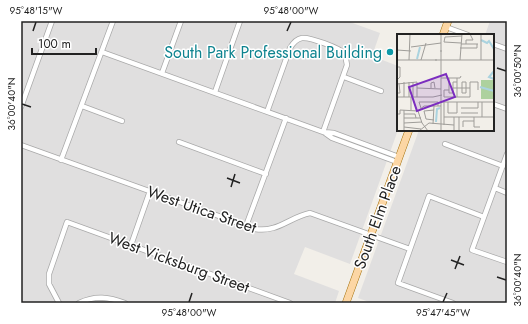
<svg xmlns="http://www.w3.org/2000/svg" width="528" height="324" viewBox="0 0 528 324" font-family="Jost,sans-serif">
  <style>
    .residential { fill: #e0dfdf }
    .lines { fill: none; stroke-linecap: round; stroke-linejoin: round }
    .minor-casing { stroke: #a9a9a9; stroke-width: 6 }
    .primary-casing { stroke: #a06b00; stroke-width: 8 }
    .minor { stroke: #fff; stroke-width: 4.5 }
    .primary { stroke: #fcd6a4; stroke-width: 7 }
    .ticks { fill: none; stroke: #222; stroke-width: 1.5 }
    .culture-dot { fill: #0f9aa8; stroke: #fff; stroke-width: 1.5 }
    .labels { text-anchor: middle; stroke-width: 3; stroke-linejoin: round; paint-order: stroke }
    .culture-label { font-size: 16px; fill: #0d838f; stroke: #fff; text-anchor: end }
    .street-label { font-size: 16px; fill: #222; stroke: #fff }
    .inset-river { fill: none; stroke: #aad3df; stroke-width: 2 }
    .inset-road { fill: none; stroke: #9f9d99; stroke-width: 1 }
    .view { fill: #7b2cbf; fill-opacity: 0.15; stroke: #7b2cbf; stroke-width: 2 }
    .inset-edge { fill: none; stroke: #222; stroke-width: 2 }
    .neatline { fill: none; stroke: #222; stroke-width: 1.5 }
    .ticks-label { font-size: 10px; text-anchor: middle; fill: #222 }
  </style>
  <rect width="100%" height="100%" fill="#f2efe9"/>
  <path class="residential" d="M21 21H347L380 33 372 56 398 66V130L350 264 305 247 294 274 339 291 335 303H21Z
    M490 21H507V303H372L358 298 419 130H493V35H485Z"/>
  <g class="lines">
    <g class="minor-casing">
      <path id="minor" d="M446 27 468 35
        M493 44 507 49
        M102 52 323 132 334 133 399 157
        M162 73 181 21
        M344 77 381 91
        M215 92 240 21
        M493 104 507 109
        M82 106 122 121
        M21 107 52 21
        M267 112 290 48C293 43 296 39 302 38 310 37 340 48 345 54L347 65 323 132
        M325 133 332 138 397 162
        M179 142 266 174
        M445 144 503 166
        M21 145 255 229C277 233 290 217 310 213L410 249
        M507 154 472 250 507 262
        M61 160 113 21
        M495 188 507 193
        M246 226 286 118
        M131 245 150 191
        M59 303 49 284V274L67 222 290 303
        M79 303C95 295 109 297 125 303
        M453 303 398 283 429 196 484 217"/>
    </g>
    <g class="primary-casing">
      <path id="primary" d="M443 35 448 21
        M346 303 409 130"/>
    </g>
    <use href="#minor" class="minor"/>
    <use href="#primary" class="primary"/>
  </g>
  <path class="ticks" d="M33 31 36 22M287 31 291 22M497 68 506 71M22 104 31 107M227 178 240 183M231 187 235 174M451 260 464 265M455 269 460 256M497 277 506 280M189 302 192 293M443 302 447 293"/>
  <circle class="culture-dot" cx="390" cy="52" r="4"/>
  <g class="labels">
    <g class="culture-label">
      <text x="382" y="58">South Park Professional Building</text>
    </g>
    <g class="street-label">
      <text transform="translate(202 209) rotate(19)" y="6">West Utica Street</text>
      <text transform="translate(377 217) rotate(-70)" y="6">South Elm Place</text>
      <text transform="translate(179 262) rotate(20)" y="6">West Vicksburg Street</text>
    </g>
  </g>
  <g transform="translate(397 34)">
    <rect width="97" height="97" fill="#f2efe9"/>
    <path d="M84 46H97V65H84Z" fill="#add19e"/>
    <path class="inset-river" d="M84 6 90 9 92 7 97 15M20 25 23 13M97 37 92 43 97 45M83 53 97 57M39 88 40 75 43 74"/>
    <path class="inset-road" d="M84 0V26M47 8 48 3 65 2M47 8 64 9M64 10H81M69 10V6H76L73 0M14 13 44 9M63 14H80V10M0 16 14 17M44 16V97M44 18V0M0 26H40M12 26 13 0M24 26 29 9M38 26H97M63 26 65 0M0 33H3V43L0 46M44 44H63L64 42M52 44V59H56V48H60M60 44V63M7 48V63M65 48H69V59H65ZM0 50 20 48V63M20 54 44 55M34 54V49L37 48 38 54M56 54H73M52 56H47V63H73V48H81V56M0 59H3L2 49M0 63H36L45 61M12 63V48M14 63V76M16 63V48M44 68H97M47 68V91M51 68V79H60V68M85 68V83M24 74 22 68H41V72M64 74H81V68M7 76V97M21 77 25 89 31 97M64 79H81M0 80H3V76L21 77 27 72H44M7 80H18L19 84M47 83H97M57 83V97M62 83V97M77 83V93H83M7 84H24M37 86 29 85 27 77 37 76M7 89 25 88M36 90 37 72M7 93 24 95M66 93V87H77M22 97 32 89 57 91"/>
    <path class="view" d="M49 40 58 63 20 77 12 53Z"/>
    <rect width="97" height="97" class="inset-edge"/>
  </g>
  <rect width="528" height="324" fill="none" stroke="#ffffff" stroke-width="44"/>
  <path d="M32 48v6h64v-6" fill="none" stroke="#222222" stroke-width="2"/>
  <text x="38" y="48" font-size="12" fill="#222222" stroke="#ffffff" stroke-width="3" paint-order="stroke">100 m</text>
  <rect x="22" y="22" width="484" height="280" class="neatline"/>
  <g class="ticks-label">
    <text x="36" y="14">95°48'15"W</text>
    <text x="291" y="14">95°48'00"W</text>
    <text transform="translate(517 71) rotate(-90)" y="4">36°00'50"N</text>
    <text transform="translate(11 104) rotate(-90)" y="4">36°00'40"N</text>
    <text transform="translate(517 280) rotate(-90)" y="4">36°00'40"N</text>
    <text x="189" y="316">95°48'00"W</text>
    <text x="443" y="316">95°47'45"W</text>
  </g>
</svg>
